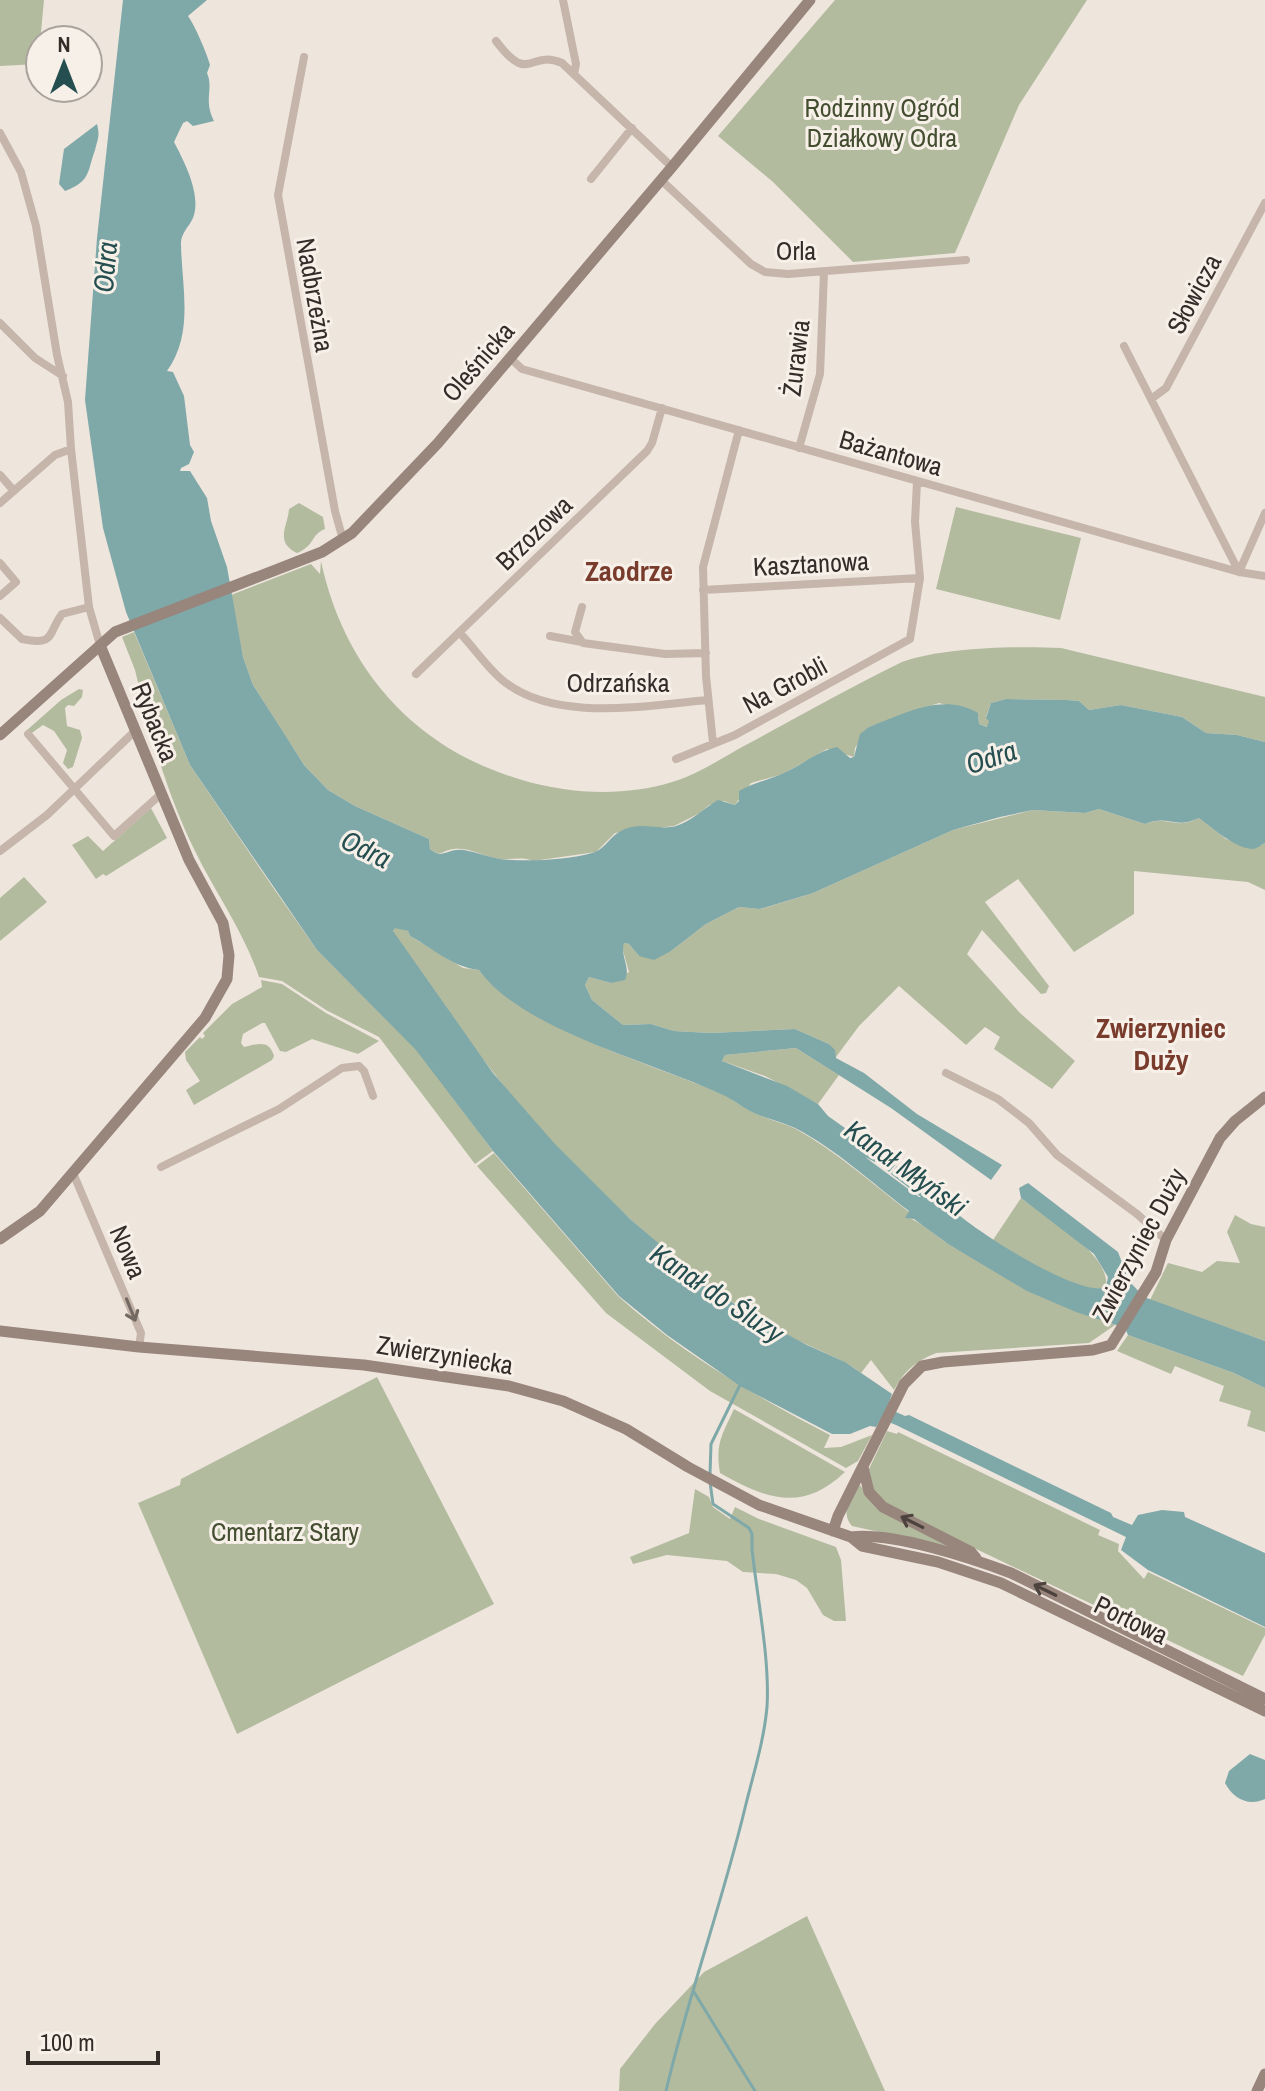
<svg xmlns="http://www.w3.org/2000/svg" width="1265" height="2091" viewBox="0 0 1265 2091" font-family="'Archivo Narrow',sans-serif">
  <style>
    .green { fill: #b3bb9f }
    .water { fill: #7fa8a8 }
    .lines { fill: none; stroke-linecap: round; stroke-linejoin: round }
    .stream { stroke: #7fa8a8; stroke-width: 3 }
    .street { stroke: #c5b5aa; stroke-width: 8 }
    .secondary { stroke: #98857c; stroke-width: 11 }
    .oneway { stroke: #756a63 }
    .oneway2 { stroke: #4c423e }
    .labels { text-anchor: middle; stroke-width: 6; stroke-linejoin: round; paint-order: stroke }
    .park-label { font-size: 26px; fill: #444e30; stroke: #f7f0e8 }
    .street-label { font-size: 26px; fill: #332c29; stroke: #f7f0e8 }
    .water-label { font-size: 28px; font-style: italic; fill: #244e4f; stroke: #f7f0e8 }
    .neighbourhood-label { font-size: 28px; font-weight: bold; fill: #783b2c; stroke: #f7f0e8 }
  </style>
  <rect width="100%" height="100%" fill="#eee5dd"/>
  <path class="green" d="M0 0H44L38 64 0 66Z
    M835 0H1087L1019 105 955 253 853 262 773 182 718 136Z
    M299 503 323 517 325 529C311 534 315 546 297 553 274 542 288 526 289 509Z
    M956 507 1081 538 1060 620 936 589Z
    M321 561C344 669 415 749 522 780 569 794 624 797 672 782 696 775 719 760 742 747 795 719 848 688 902 662 944 647 1016 646 1061 648L1265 697V742L1237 735 1206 733 1182 717 1121 705 1089 710 1079 701 1067 700 1006 699 991 703 986 717 990 721 988 727 979 724 978 714 939 703 923 708 869 727 855 748 854 757 827 749 783 774 751 783 735 805 724 801 709 805 700 813 674 826 615 833 596 852 533 861C522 856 511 860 500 859 485 857 469 847 454 849 442 850 442 858 430 849L429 839 355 806 328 790 304 765 253 685 243 657 231 595 311 564 320 574Z
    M134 632 190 765 272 886 317 950 417 1050 493 1151 475 1164 379 1037 326 1010 282 981 259 977C244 932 216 894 195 851 171 803 156 751 140 700L142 699 135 670 122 637Z
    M79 689 83 690 82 697 74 706 68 705 65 708 67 726 80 730 82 738 73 767 68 769 63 763 67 750 54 731 43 725 29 735 26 731 61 700Z
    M151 808 167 838 106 876 103 874 96 879 72 845 88 836 103 851Z
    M1099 809 1145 824C1169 814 1173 831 1199 818L1226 839 1253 849 1265 843V890L1248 882 1134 871V914L1074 952 1018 879 985 902 1049 986 1046 993 1041 994 982 930 967 954 1020 1013 1075 1061 1052 1089 994 1049 1000 1037 985 1027 966 1045 899 986 859 1026 836 1057 829 1044 795 1029 711 1033 674 1031 651 1024 623 1025 592 1000 585 985 589 977 611 983 629 972 622 947 624 943 629 944 639 956 671 951 706 924 739 907 761 909 813 893 953 830 1033 810 1085 813Z
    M24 877 47 902 0 941V898Z
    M395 927 408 931 410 936 463 968 479 970C518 1025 656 1066 720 1093 733 1099 744 1109 757 1114 770 1120 784 1123 796 1129 837 1152 873 1184 909 1212L906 1217C923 1222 937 1238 953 1247 1006 1275 1058 1306 1115 1325L1089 1343 936 1353C915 1362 905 1370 894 1390L871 1360 861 1373C845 1360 826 1354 808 1345 767 1327 730 1302 695 1274 622 1215 550 1147 493 1072 459 1029 431 982 396 939L393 931Z
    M261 980 282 984 326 1013 379 1041 358 1054 312 1039 286 1052 280 1051 265 1023H262L243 1034 241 1043 244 1047C258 1044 269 1039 274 1056L272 1060 194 1105 186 1090 200 1081 186 1060 185 1052 200 1037 202 1039 205 1036 203 1033 232 1004 262 987Z
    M796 1048 839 1075 818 1104 765 1076 722 1061 725 1055Z
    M494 1153 618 1296C681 1353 755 1396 830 1435L824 1448 841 1447 872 1435 858 1461 846 1468 710 1391 606 1313 477 1166Z
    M1021 1198C1045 1217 1111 1253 1106 1287 1084 1297 1014 1255 993 1240Z
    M1235 1215 1251 1224 1265 1227V1341L1150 1300 1168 1263 1202 1272 1217 1261 1240 1263 1227 1232Z
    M1128 1335 1234 1373 1265 1388V1432L1247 1426 1251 1411 1219 1401 1224 1386 1175 1366 1171 1374 1117 1351Z
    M377 1377 494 1604 237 1734 138 1503 180 1485 181 1479Z
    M734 1409 845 1472C802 1513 766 1499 720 1473 715 1444 722 1435 734 1409Z
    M887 1431 897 1434 898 1432 1100 1530 1098 1535 1119 1544 1118 1551 1144 1579 1148 1572 1265 1628V1635L1243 1676 888 1507 870 1487 869 1469Z
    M860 1485 871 1500 960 1550 852 1526C840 1514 850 1495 860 1485Z
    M695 1489 709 1497 713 1507 730 1519 735 1507 759 1519 836 1547 841 1560 846 1621H834L823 1615 807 1588 796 1580 776 1574 743 1572 727 1561 667 1555 633 1564 630 1557 689 1533Z
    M807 1916 885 2091H619L620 2069 655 2024 704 1972Z"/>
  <path class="water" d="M123 0H207L188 16C194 24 207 53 210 65L207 73C214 89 203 100 214 121L193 126 187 121 183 123 174 142C184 161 202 195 193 218 189 227 180 234 181 245 182 289 194 333 167 371L173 372 184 396 190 445 194 452 189 464 181 468 180 471H190L207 498 211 521 227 567 243 657 253 685 287 738 304 765 328 790 355 806 429 839 430 849C444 860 446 848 464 850 476 852 488 857 500 859 525 862 568 860 592 853 609 848 609 832 632 827 646 824 662 830 676 826 692 821 704 808 718 800L735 805 739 801V791C754 782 770 780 786 772 803 764 818 751 837 747L850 758 854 757 860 734 869 727C904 714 942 692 978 713L979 724 987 727 989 721 986 718 991 703 1006 699 1067 700 1079 701 1089 710 1121 705 1182 717 1206 733 1237 735 1265 742V843C1263 844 1256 849 1253 849 1236 849 1212 828 1199 818 1173 830 1169 814 1145 824L1099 809 1085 813 1033 810 1000 817 953 830 813 893 760 909 739 907 706 924 671 951 654 960 639 956 629 944 624 943C620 956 631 967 625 980L611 983 589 977 585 985 592 1000 623 1025 651 1024 674 1031 711 1033 795 1029 829 1044 835 1050 836 1058 864 1073 917 1114 1002 1165 991 1180 891 1108 796 1048 725 1055 722 1061 787 1086 818 1104 828 1116 866 1143 862 1149 872 1156 883 1155 895 1165 889 1172 887 1170 890 1166 879 1158 875 1162 865 1157 919 1197H921L891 1174 897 1166 926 1188 929 1185C939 1196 949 1207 960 1216 983 1235 1080 1298 1106 1287L1108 1277 1094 1254 1021 1198 1019 1188 1028 1183 1118 1252 1129 1281 1144 1297 1265 1341V1388L1234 1373 1128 1335 1125 1328 1076 1312 1027 1291 948 1244 914 1219 905 1218 909 1211C872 1183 836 1149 795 1128 782 1122 767 1119 754 1113 743 1108 734 1100 723 1095 656 1063 521 1030 479 970 452 967 434 949 410 936L408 931 395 928 393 931 493 1073 554 1143 630 1219 695 1274 745 1312 807 1345 845 1362 892 1394 887 1408 905 1416 909 1415 1111 1513 1113 1517 1132 1525 1138 1515 1162 1510 1184 1512 1185 1517 1265 1553V1627L1148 1570 1121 1550 1126 1537 896 1425 881 1419 876 1427 870 1426 850 1434H832L740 1386 667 1335 619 1296 493 1151 416 1050 317 950 190 765 126 612 103 528 85 400 97 238Z
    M97 124C100 136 98 138 95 150 87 172 91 181 65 191L59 184 64 149Z
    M1250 1754 1265 1760V1799C1248 1807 1233 1798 1225 1783L1229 1771Z"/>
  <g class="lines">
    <path class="stream" d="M710 1474 711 1444 740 1385
      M694 1992 755 2091
      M666 2091C688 1996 722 1904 745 1808 753 1775 764 1741 767 1707 770 1659 757 1597 752 1549V1534L749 1528 713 1504 710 1482"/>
    <path class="street" d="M563 0 576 64 574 74
      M496 41C530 86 528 49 562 63L672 167
      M304 57 278 195 335 511 343 540
      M0 133 21 172 36 226 57 355 68 402 71 449 89 607 100 645
      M591 179 632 128
      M661 180 751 264 765 272 788 274 966 260
      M0 323 35 358 63 376
      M1124 346 1239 572
      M510 358 522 369 1239 572 1265 576
      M1151 399 1166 388 1265 203
      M799 448 820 374 824 272
      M0 475 14 491
      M0 503 55 455 71 449
      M0 563 16 582 0 596
      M1239 572 1265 513
      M703 590 920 578
      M582 607 575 632 583 643 665 654 706 653
      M0 618 22 639C56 646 47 634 62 614L89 607
      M460 633C474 648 486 666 501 679 553 724 647 705 708 700
      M550 636 582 642
      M416 674 647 451 652 443 662 408
      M28 734 114 836 161 794
      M713 743 706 676 703 567 739 430
      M676 759 735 735 910 639 920 578 915 522 917 482
      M0 851 47 815 135 731
      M946 1073 998 1099 1029 1123 1057 1155 1137 1214 1166 1240
      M161 1167 279 1109 342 1068 359 1066 364 1071 373 1096
      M73 1173 141 1333 139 1347"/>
    <path class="secondary" d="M0 735 115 632 322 552 352 533 438 443 672 167 810 0
      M0 1239 40 1211 205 1018 227 979 229 955 223 923 189 860 100 645
      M0 1331 139 1347 364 1365 509 1386 563 1401 626 1429 688 1467 759 1505 851 1537 862 1546 938 1562 1001 1583 1265 1711
      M863 1467 869 1492 883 1507 971 1552 976 1558
      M833 1531 838 1516 904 1384 922 1366 943 1362 1093 1350 1111 1345 1156 1272 1166 1240 1220 1138 1235 1121 1265 1097
      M851 1537C893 1532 971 1558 1011 1573L1265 1699
      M1257 2091 1265 2074"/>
  </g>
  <defs><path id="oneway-shaft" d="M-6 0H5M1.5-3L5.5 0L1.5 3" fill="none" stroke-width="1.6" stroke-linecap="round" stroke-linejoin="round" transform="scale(2)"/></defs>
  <use class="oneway" href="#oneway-shaft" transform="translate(131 1310) rotate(68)"/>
  <g class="oneway2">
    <use href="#oneway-shaft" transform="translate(912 1522) rotate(-153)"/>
    <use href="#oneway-shaft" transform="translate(1045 1590) rotate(-154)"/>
  </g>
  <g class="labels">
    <g class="park-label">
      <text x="882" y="117">Rodzinny Ogród<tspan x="882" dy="30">Działkowy Odra</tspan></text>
      <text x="285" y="1541">Cmentarz Stary</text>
    </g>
    <g class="street-label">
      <text x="796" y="260">Orla</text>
      <text transform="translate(1194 294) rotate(-62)" y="9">Słowicza</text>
      <text transform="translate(315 295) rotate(80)" y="9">Nadbrzeżna</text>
      <text transform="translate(796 358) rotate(-83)" y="9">Żurawia</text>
      <text transform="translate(478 362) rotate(-49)" y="9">Oleśnicka</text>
      <text transform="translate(891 453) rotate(16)" y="9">Bażantowa</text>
      <text transform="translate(534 533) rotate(-44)" y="9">Brzozowa</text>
      <text transform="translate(811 564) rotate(-3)" y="9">Kasztanowa</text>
      <text x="618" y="692">Odrzańska</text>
      <text transform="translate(785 685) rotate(-28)" y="9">Na Grobli</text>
      <text transform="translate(155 722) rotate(68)" y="9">Rybacka</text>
      <text transform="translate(1139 1245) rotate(-62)" y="9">Zwierzyniec Duży</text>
      <text transform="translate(128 1252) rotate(67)" y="9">Nowa</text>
      <text transform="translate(445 1355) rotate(9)" y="9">Zwierzyniecka</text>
      <text transform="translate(1131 1620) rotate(26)" y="9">Portowa</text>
    </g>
    <g class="water-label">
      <text transform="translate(105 267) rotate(-85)" y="10">Odra</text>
      <text transform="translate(991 757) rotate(-18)" y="10">Odra</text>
      <text transform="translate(366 849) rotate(26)" y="10">Odra</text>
      <text transform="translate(906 1168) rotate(36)" y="10">Kanał Młyński</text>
      <text transform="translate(717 1293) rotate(34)" y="10">Kanał do Śluzy</text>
    </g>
    <g class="neighbourhood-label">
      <text x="629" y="581">Zaodrze</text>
      <text x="1161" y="1038">Zwierzyniec<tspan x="1161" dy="32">Duży</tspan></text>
    </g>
  </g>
  <g transform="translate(64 64)"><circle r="38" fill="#f7f0e8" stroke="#a9a29c" stroke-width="2"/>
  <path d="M0-6L14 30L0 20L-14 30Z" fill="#244e4f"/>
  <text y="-12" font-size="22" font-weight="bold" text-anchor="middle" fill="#332c29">N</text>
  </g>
  <path d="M28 2051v12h130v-12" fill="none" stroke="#332c29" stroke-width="4"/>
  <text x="40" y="2051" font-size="24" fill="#332c29" stroke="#f7f0e8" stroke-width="6" paint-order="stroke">100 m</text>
</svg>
